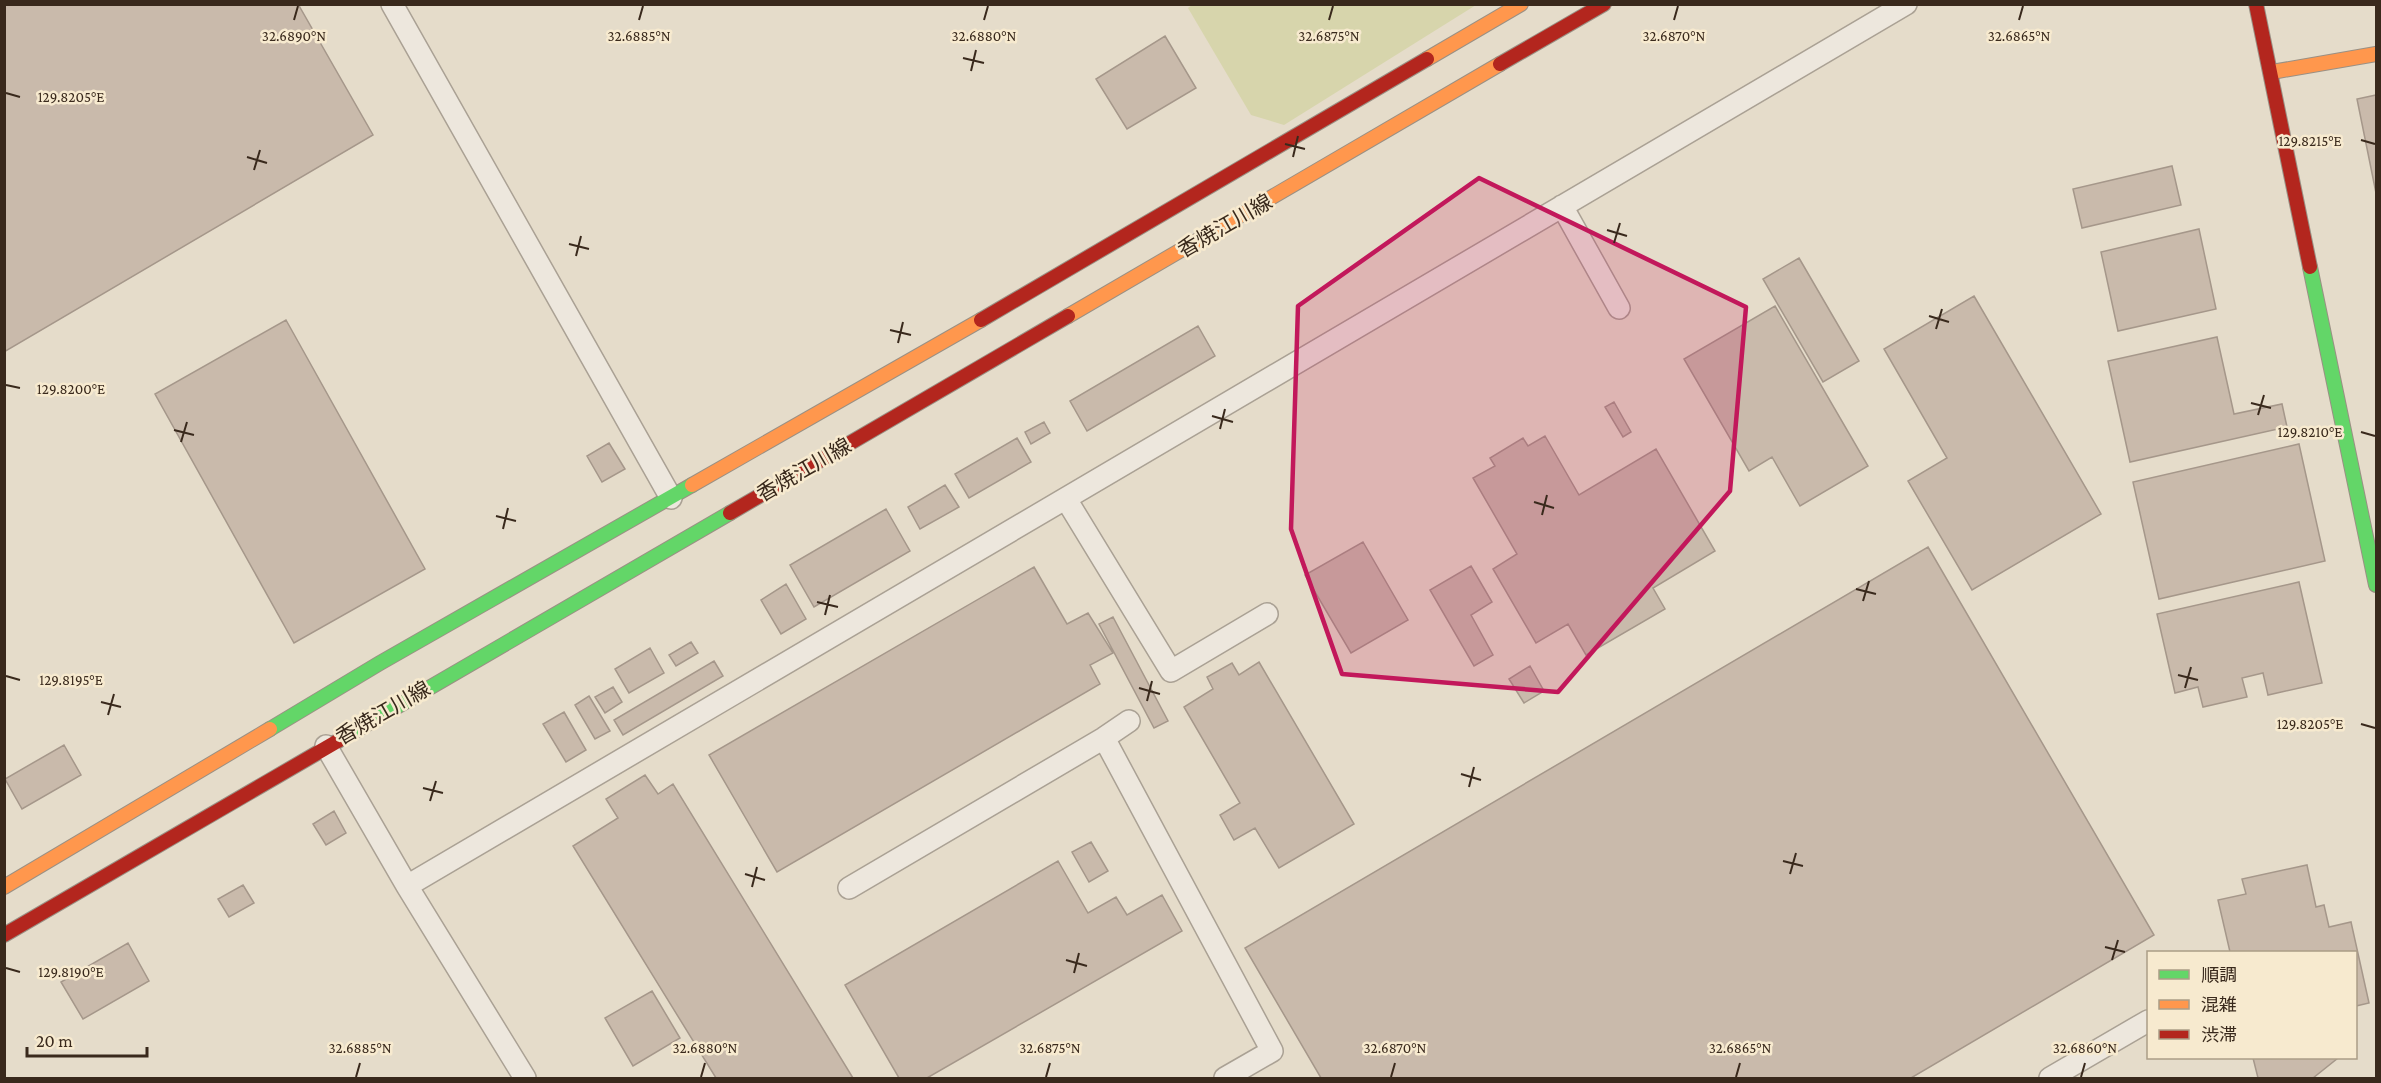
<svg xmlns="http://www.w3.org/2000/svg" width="2381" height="1083" viewBox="0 0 2381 1083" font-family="'Crimson Pro','Noto Sans JP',serif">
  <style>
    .green { fill: #d7d5ac }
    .building { fill: #c9baab; stroke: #a5978a; stroke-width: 1.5 }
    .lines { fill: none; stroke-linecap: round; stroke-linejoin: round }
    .lane-casing { stroke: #aaa194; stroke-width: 24 }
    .fast-casing { stroke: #9a9084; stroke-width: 16 }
    .slow-casing { stroke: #9a9084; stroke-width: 16 }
    .jam-casing { stroke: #9a9084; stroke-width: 16 }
    .lane { stroke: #ede7dd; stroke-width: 21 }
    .fast { stroke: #63d668; stroke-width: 14 }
    .slow { stroke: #ff974d; stroke-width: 14 }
    .jam { stroke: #b3261e; stroke-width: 14 }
    .marked { fill: #c2185b; fill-opacity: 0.2; stroke: #c2185b; stroke-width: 4.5; stroke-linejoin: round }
    .ticks { fill: none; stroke: #39291c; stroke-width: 2 }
    .labels { text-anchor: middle; stroke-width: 5; stroke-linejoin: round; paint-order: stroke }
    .street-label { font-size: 21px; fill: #39291c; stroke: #f7eacf }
    .ticks-label { font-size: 15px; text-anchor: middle; fill: #39291c; stroke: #f7eacf; stroke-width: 5; stroke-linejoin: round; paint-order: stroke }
  </style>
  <rect width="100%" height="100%" fill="#e5dcca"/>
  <path class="green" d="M1193 4 1476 5 1284 125 1251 115 1188 8Z"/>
  <path class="building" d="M4 4H298L373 135 4 352Z
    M1165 36 1196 88 1127 129 1096 79Z
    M2376 95V193L2357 99Z
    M2172 166 2181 205 2082 228 2073 189Z
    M2199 229 2216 309 2118 331 2101 252Z
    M1799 258 1859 361 1823 382 1763 279Z
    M1974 296 2101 514 1972 590 1908 481 1947 458 1884 349Z
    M1775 306 1868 466 1800 506 1772 457 1749 471 1684 359Z
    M286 320 425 569 294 643 155 394Z
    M1198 326 1215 356 1087 431 1070 401Z
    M2217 337 2234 414 2282 404 2287 427 2130 462 2108 361Z
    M1614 402 1631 432 1623 437 1605 407Z
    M1044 422 1050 433 1031 444 1025 432Z
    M1545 436 1579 495 1656 449 1715 551 1653 588 1665 609 1586 655 1568 624 1536 643 1493 569 1517 554 1473 478 1495 466 1490 458 1523 438 1528 446Z
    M1017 438 1031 462 969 498 955 474Z
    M609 443 625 469 602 482 587 456Z
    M2299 444 2325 561 2159 599 2133 482Z
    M945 485 959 507 920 529 908 507Z
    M886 509 910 551 814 607 790 565Z
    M1363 542 1408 620 1351 653 1305 575Z
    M1928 547 2154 935 1911 1078H1321L1245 948Z
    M1471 566 1492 602 1471 615 1493 655 1474 666 1430 590Z
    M1034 567 1067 624 1088 613 1113 653 1090 665 1100 684 777 872 709 755Z
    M2299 582 2322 683 2268 695 2263 673 2242 678 2247 697 2203 707 2198 687 2175 693 2157 614Z
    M786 584 806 619 781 634 761 600Z
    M1113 617 1168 721 1154 728 1099 624Z
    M691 642 698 653 676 666 669 655Z
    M650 648 664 673 629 693 615 669Z
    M714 661 723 676 623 735 614 720Z
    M1259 662 1354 824 1279 868 1255 828 1234 840 1220 815 1240 803 1184 707 1213 689 1207 677 1232 663 1239 675Z
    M1530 666 1544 691 1524 703 1509 679Z
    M613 687 622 702 605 713 595 697Z
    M589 696 610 731 595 739 575 705Z
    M564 712 586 750 566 762 543 724Z
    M64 745 81 775 22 809 5 779Z
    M645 775 658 794 673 784 853 1078H716L573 846 618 818 606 799Z
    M334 811 346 833 326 845 313 824Z
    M1091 842 1108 871 1089 882 1072 852Z
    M1058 861 1088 913 1116 897 1127 915 1162 895 1182 931 927 1078H899L845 985Z
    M2307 865 2316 907 2324 905 2329 927 2351 922 2369 1003 2356 1006V952H2230L2218 900 2246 894 2242 879Z
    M243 885 254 903 229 917 218 899Z
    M128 943 149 981 83 1019 61 982Z
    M652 991 680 1038 633 1066 605 1018Z
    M2253 1058H2338L2313 1078H2258Z"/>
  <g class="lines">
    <g class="lane-casing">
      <path id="lane" d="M392 4 671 498
        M1562 206 1619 308
        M1066 499 1171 671 1267 614
        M1104 738 1272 1051 1225 1078
        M326 746 407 886 525 1078
        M407 886 1906 4
        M849 888 1104 738 1129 721
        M2050 1078 2148 1021"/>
    </g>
    <g class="fast-casing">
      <path id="fast" d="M2310 267 2376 585
        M270 729 380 663 692 485
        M343 738 730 513"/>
    </g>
    <g class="slow-casing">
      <path id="slow" d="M1427 59 1521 4
        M2272 72 2376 54
        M1068 316 1500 64
        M692 485 981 320
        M4 887 270 729"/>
    </g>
    <g class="jam-casing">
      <path id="jam" d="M2256 4 2310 267
        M1500 64 1604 4
        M981 320 1427 59
        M730 513 1068 316
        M4 935 343 738"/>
    </g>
    <use href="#lane" class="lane"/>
    <use href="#fast" class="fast"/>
    <use href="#slow" class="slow"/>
    <use href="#jam" class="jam"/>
  </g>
  <path class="marked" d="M1479 178 1746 307 1730 491 1558 692 1342 674 1291 529 1298 306Z"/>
  <path class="ticks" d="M294 20 298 6M639 20 643 6M984 20 988 6M1329 20 1333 6M1674 20 1678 6M2019 20 2023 6M963 58 984 63M971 71 976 50M6 93 20 97M2361 140 2375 144M1285 144 1305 149M247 157 267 163M1293 157 1298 136M254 170 260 150M1607 230 1627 236M1614 243 1620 223M569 244 589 249M576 256 581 236M1929 316 1949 322M1936 329 1942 309M890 330 911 335M898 343 903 322M6 385 20 388M2251 403 2271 408M2258 415 2264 395M1212 416 1233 422M1220 429 1225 409M174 430 194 435M2361 432 2375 436M181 442 187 422M1534 502 1554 508M1542 515 1547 495M496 516 516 521M503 529 508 508M1856 589 1876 594M1863 601 1869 581M817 602 838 607M825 615 830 595M2178 675 2198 680M6 676 20 680M1139 688 1160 694M2185 688 2191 667M1147 701 1152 681M101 702 121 707M108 715 114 694M2361 724 2375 728M1461 774 1481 780M1469 787 1474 767M423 788 443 793M430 801 436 781M1783 861 1803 866M745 874 765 880M1790 874 1796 853M752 887 757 867M2105 947 2125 952M1066 960 1087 966M2112 960 2118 940M6 968 20 972M1074 973 1079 953M356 1077 360 1063M701 1077 705 1063M1046 1077 1050 1063M1391 1077 1395 1063M1736 1077 1740 1063M2081 1077 2085 1063"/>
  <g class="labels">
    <g class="street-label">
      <text transform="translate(1225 226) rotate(-30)" y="7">香焼江川線</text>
      <text transform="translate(804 470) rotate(-30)" y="7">香焼江川線</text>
      <text transform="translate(383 713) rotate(-30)" y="7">香焼江川線</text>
    </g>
  </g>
  <g class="ticks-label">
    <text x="294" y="41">32.6890°N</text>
    <text x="639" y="41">32.6885°N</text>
    <text x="984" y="41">32.6880°N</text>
    <text x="1329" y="41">32.6875°N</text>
    <text x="1674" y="41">32.6870°N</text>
    <text x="2019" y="41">32.6865°N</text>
    <text x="71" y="102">129.8205°E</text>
    <text x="2310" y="146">129.8215°E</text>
    <text x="71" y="394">129.8200°E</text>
    <text x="2310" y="437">129.8210°E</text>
    <text x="71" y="685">129.8195°E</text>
    <text x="2310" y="729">129.8205°E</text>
    <text x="71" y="977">129.8190°E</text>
    <text x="360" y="1053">32.6885°N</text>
    <text x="705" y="1053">32.6880°N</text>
    <text x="1050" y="1053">32.6875°N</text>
    <text x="1395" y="1053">32.6870°N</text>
    <text x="1740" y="1053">32.6865°N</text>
    <text x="2085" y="1053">32.6860°N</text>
  </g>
  <rect width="2381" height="1083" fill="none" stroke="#39291c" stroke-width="12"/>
  <rect x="2147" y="951" width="210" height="108" fill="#f7eacf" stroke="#ab9d87" stroke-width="1.5"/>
  <rect x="2159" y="970" width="30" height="9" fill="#63d668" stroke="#ab9d87" stroke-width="1.5"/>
  <text x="2201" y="981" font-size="18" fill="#39291c">順調</text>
  <rect x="2159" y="1000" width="30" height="9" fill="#ff974d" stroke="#ab9d87" stroke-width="1.5"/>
  <text x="2201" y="1011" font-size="18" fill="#39291c">混雑</text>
  <rect x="2159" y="1030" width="30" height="9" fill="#b3261e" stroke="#ab9d87" stroke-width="1.5"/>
  <text x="2201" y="1041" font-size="18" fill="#39291c">渋滞</text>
  <path d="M27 1047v9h120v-9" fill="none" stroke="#39291c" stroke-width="3"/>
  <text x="36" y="1047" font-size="18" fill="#39291c" stroke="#f7eacf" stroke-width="4.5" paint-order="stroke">20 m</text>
</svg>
